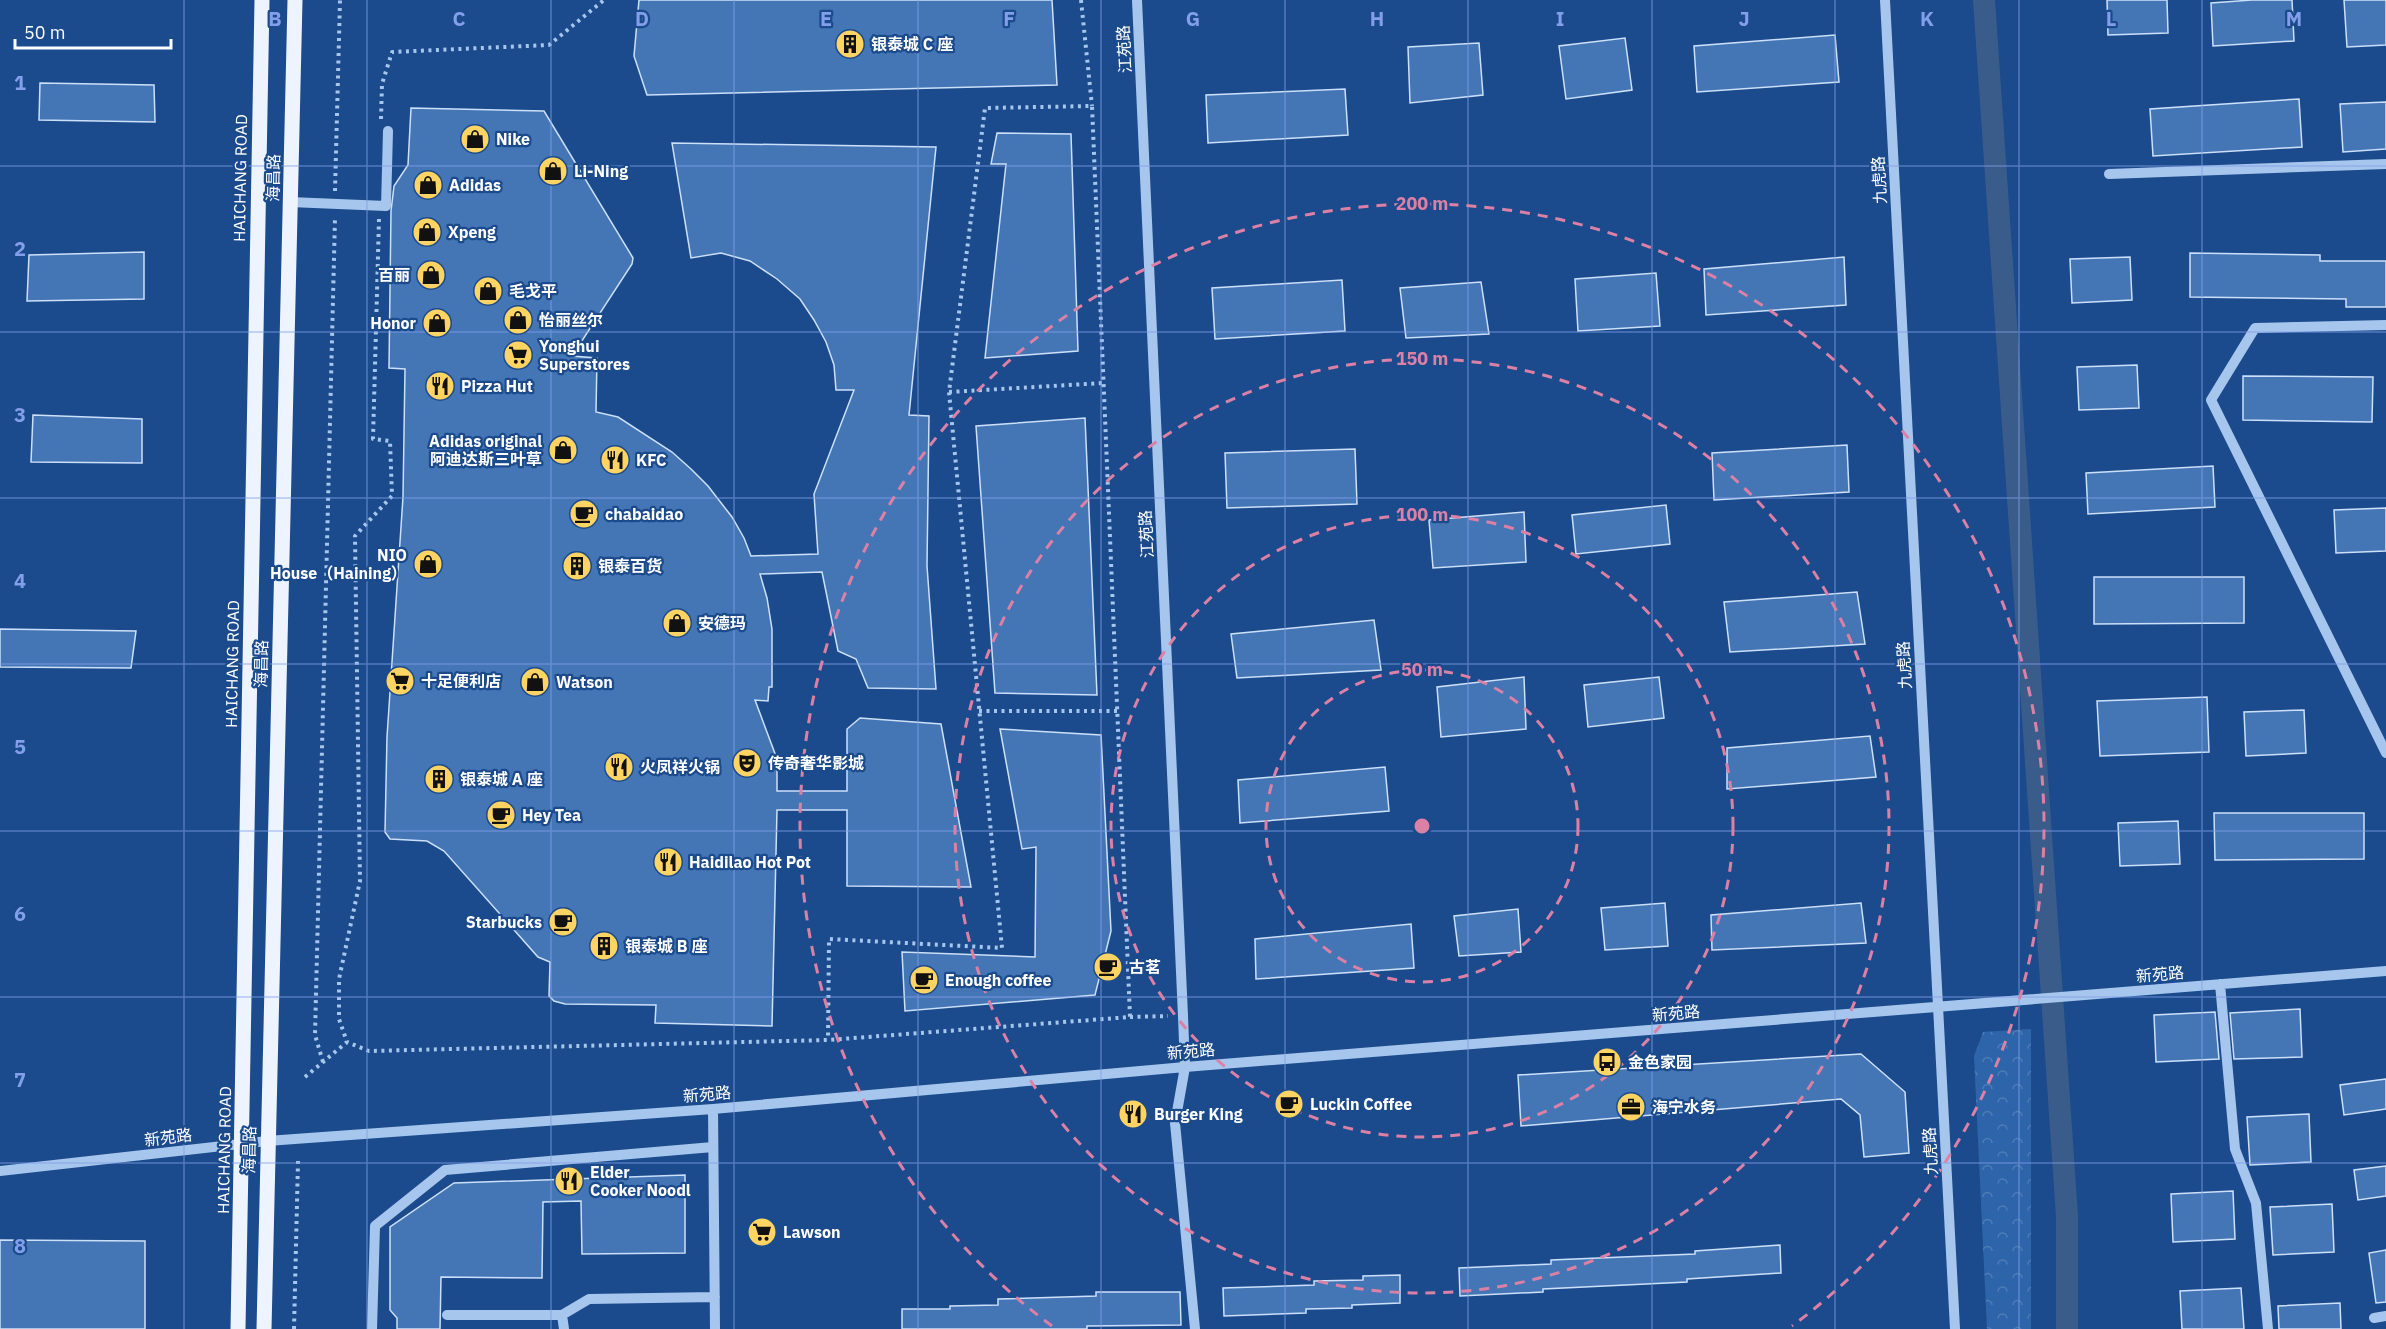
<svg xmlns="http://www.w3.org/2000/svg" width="2386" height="1329" viewBox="0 0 2386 1329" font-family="'IBM Plex Sans','Noto Sans SC',sans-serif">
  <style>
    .park { fill: url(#park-crowns) }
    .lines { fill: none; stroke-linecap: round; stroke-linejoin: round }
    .canal { stroke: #395c8b; stroke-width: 22 }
    .building { fill: #4475b5; stroke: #cde0fa; stroke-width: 1.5 }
    .path { stroke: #a7c6ed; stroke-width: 4; stroke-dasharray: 3 4.5; stroke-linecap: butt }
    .minor { stroke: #a7c6ed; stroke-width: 10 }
    .major { stroke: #edf4ff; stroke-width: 15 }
    .grid { fill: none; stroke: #839eea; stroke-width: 1.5; stroke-opacity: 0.55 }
    .ring { fill: none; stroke: #dd80a5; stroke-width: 3; stroke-dasharray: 10 8 }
    .labels { text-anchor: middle; stroke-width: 4.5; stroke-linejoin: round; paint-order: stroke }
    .poi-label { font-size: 16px; font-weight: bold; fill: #fff; stroke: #1b4b8c; text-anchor: start }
    .street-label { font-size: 16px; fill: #fff; stroke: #1b4b8c }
    .grid-label { font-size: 20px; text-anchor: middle; font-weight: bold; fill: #839eea; stroke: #1b4b8c; stroke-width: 4.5; stroke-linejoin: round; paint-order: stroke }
    .centre { fill: #dd80a5; stroke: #1b4b8c; stroke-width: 3 }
    .ring-label { font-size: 18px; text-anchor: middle; font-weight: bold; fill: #dd80a5; stroke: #1b4b8c; stroke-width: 4.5; stroke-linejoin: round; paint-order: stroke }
  </style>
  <defs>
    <pattern id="park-crowns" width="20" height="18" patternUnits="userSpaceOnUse" patternTransform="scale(1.5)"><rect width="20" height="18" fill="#2e65aa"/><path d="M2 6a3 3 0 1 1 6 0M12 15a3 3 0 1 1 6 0" fill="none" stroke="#4d7cb7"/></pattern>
  </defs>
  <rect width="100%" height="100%" fill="#1b4b8c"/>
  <path class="park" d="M2031 1029V1329H1987L1974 1056 1983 1032Z"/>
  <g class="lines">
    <path class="canal" d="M1984 0 2067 1216V1329"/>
  </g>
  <path class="building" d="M639 0H1052L1057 85 647 95 634 56Z
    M2107 0H2167L2168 33 2108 35Z
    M2252 0H2292L2294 41 2213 46 2211 3Z
    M2344 0H2386V45L2347 47Z
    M1835 35 1839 82 1697 92 1694 46Z
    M1625 38 1632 90 1566 99 1559 46Z
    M1479 43 1483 95 1410 103 1408 47Z
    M40 83 154 85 155 122 39 120Z
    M1345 89 1348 135 1208 143 1206 95Z
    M2299 99 2302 147 2153 156 2150 109Z
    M2386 102V149L2343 152 2340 104Z
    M411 108 544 111 633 258 632 264 572 356 597 358 596 412 618 417 672 452 691 469 708 486 732 517 744 538 751 556 818 554 814 494 854 390H836L834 365 826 342 814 320 800 299 777 279 750 261 721 253 691 258 672 143 936 147 909 415 929 416 927 566 936 689 868 688 856 659 838 651 822 572 760 574 767 598 772 629V687H769L768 701 755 700 777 759V791H847V729L860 718 941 724 971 887 847 886V810H777L772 1026 655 1023 656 1005 565 1004 554 1001 549 996 550 962 538 957 444 851 427 841 390 839 385 832 387 737 403 497 405 369 389 368 391 211 394 186 408 165Z
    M997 133 1071 134 1078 351 985 358 1006 164H991Z
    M144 252V299L27 301 29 255Z
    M2190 253 2320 255V261H2386V307H2346V299L2190 297Z
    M1844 257 1846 305 1706 315 1704 269Z
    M2130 257 2132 300 2072 303 2070 259Z
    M1656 273 1660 326 1578 331 1575 279Z
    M1342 280 1345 331 1215 339 1212 288Z
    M1481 282 1489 334 1406 338 1400 288Z
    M2137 365 2139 408 2079 410 2077 367Z
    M2243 376 2373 377 2372 422 2243 420Z
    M33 415 142 419V463L31 462Z
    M1085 418 1097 695 995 693 976 426Z
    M1847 445 1849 492 1714 500 1712 453Z
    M1355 449 1357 504 1227 508 1225 453Z
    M2213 466 2215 507 2088 514 2086 473Z
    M1666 505 1670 544 1576 554 1572 515Z
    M2386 508V551L2336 553 2334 510Z
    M1524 512 1526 562 1433 568 1429 520Z
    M2094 577H2244V623L2094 624Z
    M1857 592 1865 644 1730 652 1724 602Z
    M1374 620 1381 670 1237 678 1231 634Z
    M0 629 136 631 131 668 0 667Z
    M1524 677 1526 729 1441 737 1437 687Z
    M1659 677 1664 718 1588 727 1584 685Z
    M2207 697 2209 752 2100 756 2097 701Z
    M2304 710 2306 753 2246 756 2244 712Z
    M1000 729 1101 735 1111 931 1095 995 905 1011 902 952 1035 957 1036 847 1022 849Z
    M1870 736 1876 777 1727 789V748Z
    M1385 767 1389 811 1240 823 1238 780Z
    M2214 813H2364V859L2215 860Z
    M2178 821 2180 864 2120 866 2118 823Z
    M1665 903 1668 946 1605 950 1601 908Z
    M1861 903 1866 943 1712 950 1711 915Z
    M1518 909 1521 952 1459 956 1454 916Z
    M1411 924 1414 968 1256 979 1255 939Z
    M2300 1009 2302 1057 2234 1059 2230 1013Z
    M2215 1012 2219 1059 2156 1062 2154 1015Z
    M1861 1054 1905 1092 1909 1153 1864 1157 1860 1115 1841 1099 1521 1126 1518 1075Z
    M2386 1079V1109L2344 1115 2340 1085Z
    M2309 1114 2311 1162 2250 1165 2247 1117Z
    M2386 1166V1196L2358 1200 2354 1170Z
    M685 1175V1253L582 1254 581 1201 543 1202 542 1278 441 1277 440 1329H397V1318L390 1310V1227L454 1183Z
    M2233 1191 2235 1239 2173 1242 2171 1194Z
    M2332 1204 2334 1252 2273 1255 2270 1207Z
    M0 1240 145 1241V1329H0Z
    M1780 1245 1781 1273 1687 1279V1282L1543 1289V1292L1460 1296 1459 1268 1551 1264V1260L1695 1254V1251Z
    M2386 1250V1302L2376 1303 2369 1253Z
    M1400 1275V1303L1352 1305V1308L1306 1309V1313L1224 1316 1223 1288 1314 1285V1281L1363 1280V1276Z
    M2241 1288 2244 1329H2182L2180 1291Z
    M1096 1292H1180L1181 1325 1087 1326V1329H902V1309H950V1306L998 1305V1299L1096 1296Z
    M2340 1303 2341 1329H2279L2278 1306Z"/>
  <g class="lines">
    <path class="path" d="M1081 0 1092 106
      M381 119 382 84 392 52 549 45 604 0
      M335 191 340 0
      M379 219 373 439 390 441 392 496 355 536 360 881 339 979V1019L347 1042 369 1051 828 1040 1130 1017 1092 106 985 108 949 392 1002 948 829 939 828 1040
      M949 392 1103 383
      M979 711H1117
      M1130 1017 1168 1016
      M323 1062 315 1035 335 217
      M305 1077 347 1042
      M294 1329 298 1161"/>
    <path class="minor" d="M1137 0 1183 1016 1185 1067 1175 1123 1195 1329
      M1885 0 1955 1329
      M2109 174 2386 164
      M290 202 386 206 388 131
      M2386 325 2255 328 2211 400 2386 753
      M2220 984 2235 1149 2256 1203 2268 1329
      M713 1109 715 1329
      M0 1171 267 1141 713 1109 1185 1067 2386 971
      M447 1315H562L589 1299 715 1297
      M562 1315 564 1329
      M2374 1318 2386 1316
      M372 1329 375 1226 445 1170 713 1147"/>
    <path class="major" d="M238 1329 262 0
      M264 1329 295 0"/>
  </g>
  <path class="grid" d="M184 0V1329M367 0V1329M551 0V1329M734 0V1329M918 0V1329M1101 0V1329M1285 0V1329M1468 0V1329M1652 0V1329M1835 0V1329M2019 0V1329M2202 0V1329M0 166H2386M0 332H2386M0 498H2386M0 664H2386M0 831H2386M0 997H2386M0 1163H2386"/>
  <g class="ring">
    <circle cx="1422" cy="826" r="156"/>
    <circle cx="1422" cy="826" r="311"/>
    <circle cx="1422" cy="826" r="467"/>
    <path d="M1052 1326A622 622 0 1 1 1792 1326"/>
  </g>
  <defs>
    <g id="building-disc" transform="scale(1.5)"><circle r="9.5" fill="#ffd463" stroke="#1b4b8c"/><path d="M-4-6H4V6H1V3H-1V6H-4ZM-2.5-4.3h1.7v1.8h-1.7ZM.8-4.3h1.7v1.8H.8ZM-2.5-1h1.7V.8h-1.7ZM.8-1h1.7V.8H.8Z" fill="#111"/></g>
    <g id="shop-disc" transform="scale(1.5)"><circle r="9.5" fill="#ffd463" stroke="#1b4b8c"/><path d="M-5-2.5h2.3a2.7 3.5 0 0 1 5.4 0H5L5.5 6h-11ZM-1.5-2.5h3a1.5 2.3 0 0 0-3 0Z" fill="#111"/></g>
    <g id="supermarket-disc" transform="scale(1.5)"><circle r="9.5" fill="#ffd463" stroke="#1b4b8c"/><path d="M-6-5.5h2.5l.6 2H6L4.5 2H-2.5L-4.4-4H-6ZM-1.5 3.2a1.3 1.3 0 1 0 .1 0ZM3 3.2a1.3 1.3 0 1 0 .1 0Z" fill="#111"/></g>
    <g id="restaurant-disc" transform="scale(1.5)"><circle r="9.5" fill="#ffd463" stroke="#1b4b8c"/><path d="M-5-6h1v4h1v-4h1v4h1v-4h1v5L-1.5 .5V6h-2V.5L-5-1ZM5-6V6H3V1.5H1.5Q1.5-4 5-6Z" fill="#111"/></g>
    <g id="cafe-disc" transform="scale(1.5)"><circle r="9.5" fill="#ffd463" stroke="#1b4b8c"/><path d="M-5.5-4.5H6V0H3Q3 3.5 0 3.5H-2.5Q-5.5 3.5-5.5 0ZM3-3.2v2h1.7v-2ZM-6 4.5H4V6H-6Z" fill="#111"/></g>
    <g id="theatre-disc" transform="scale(1.5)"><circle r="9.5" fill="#ffd463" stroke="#1b4b8c"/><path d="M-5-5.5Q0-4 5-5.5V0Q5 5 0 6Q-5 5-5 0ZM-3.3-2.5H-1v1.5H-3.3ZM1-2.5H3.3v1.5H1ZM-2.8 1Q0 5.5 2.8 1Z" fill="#111"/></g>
    <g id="bus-disc" transform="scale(1.5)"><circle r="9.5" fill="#ffd463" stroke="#1b4b8c"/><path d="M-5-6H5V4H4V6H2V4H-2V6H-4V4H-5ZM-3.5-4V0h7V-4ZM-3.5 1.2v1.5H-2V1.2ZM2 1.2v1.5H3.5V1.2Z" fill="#111"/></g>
    <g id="office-disc" transform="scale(1.5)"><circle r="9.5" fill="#ffd463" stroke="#1b4b8c"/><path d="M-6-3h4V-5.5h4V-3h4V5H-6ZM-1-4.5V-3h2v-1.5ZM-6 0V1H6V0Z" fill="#111"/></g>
  </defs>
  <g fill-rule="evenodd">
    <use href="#building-disc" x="850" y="44"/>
    <use href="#shop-disc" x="475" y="139"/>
    <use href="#shop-disc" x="553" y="171"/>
    <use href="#shop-disc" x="428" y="185"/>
    <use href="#shop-disc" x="427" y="232"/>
    <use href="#shop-disc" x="431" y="275"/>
    <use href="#shop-disc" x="488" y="291"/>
    <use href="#shop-disc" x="518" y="320"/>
    <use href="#shop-disc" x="437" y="323"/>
    <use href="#supermarket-disc" x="518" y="355"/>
    <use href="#restaurant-disc" x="440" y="386"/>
    <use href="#shop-disc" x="563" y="450"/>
    <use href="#restaurant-disc" x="615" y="460"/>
    <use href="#cafe-disc" x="584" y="514"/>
    <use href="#shop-disc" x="428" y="564"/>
    <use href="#building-disc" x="577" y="566"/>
    <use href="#shop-disc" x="677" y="623"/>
    <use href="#supermarket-disc" x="400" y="681"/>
    <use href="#shop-disc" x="535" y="682"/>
    <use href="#theatre-disc" x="747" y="763"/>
    <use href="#restaurant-disc" x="619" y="767"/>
    <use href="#building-disc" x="439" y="779"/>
    <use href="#cafe-disc" x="501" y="815"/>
    <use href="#restaurant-disc" x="668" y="862"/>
    <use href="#cafe-disc" x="563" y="922"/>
    <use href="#building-disc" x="604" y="946"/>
    <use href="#cafe-disc" x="1108" y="967"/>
    <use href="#cafe-disc" x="924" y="980"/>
    <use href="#bus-disc" x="1607" y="1062"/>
    <use href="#cafe-disc" x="1289" y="1104"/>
    <use href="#office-disc" x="1631" y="1107"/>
    <use href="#restaurant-disc" x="1133" y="1114"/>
    <use href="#restaurant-disc" x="569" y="1181"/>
    <use href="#supermarket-disc" x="762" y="1232"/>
  </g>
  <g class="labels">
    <g class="poi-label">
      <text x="871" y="50">银泰城 C 座</text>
      <text x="496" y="145">Nike</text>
      <text x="574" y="177">Li-Ning</text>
      <text x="449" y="191">Adidas</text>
      <text x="448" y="238">Xpeng</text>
      <text x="410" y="281" text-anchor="end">百丽</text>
      <text x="509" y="297">毛戈平</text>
      <text x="539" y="326">怡丽丝尔</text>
      <text x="416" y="329" text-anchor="end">Honor</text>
      <text x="539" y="352">Yonghui<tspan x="539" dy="18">Superstores</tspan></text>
      <text x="461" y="392">Pizza Hut</text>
      <text x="542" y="447" text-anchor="end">Adidas original<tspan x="542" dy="18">阿迪达斯三叶草</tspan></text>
      <text x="636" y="466">KFC</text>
      <text x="605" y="520">chabaidao</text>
      <text x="407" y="561" text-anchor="end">NIO<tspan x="407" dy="18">House（Haining）</tspan></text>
      <text x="598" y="572">银泰百货</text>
      <text x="698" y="629">安德玛</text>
      <text x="421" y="687">十足便利店</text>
      <text x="556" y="688">Watson</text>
      <text x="768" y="769">传奇奢华影城</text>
      <text x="640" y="773">火凤祥火锅</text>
      <text x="460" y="785">银泰城 A 座</text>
      <text x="522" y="821">Hey Tea</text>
      <text x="689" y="868">Haidilao Hot Pot</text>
      <text x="542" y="928" text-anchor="end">Starbucks</text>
      <text x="625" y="952">银泰城 B 座</text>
      <text x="1129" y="973">古茗</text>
      <text x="945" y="986">Enough coffee</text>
      <text x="1628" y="1068">金色家园</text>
      <text x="1310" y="1110">Luckin Coffee</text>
      <text x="1652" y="1113">海宁水务</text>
      <text x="1154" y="1120">Burger King</text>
      <text x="590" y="1178">Elder<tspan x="590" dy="18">Cooker Noodl</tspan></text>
      <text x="783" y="1238">Lawson</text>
    </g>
    <g class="street-label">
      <text transform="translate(1124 49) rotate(-93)" y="6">江苑路</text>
      <text transform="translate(240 178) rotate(-89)" y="6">HAICHANG ROAD</text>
      <text transform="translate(273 178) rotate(-89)" y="6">海昌路</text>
      <text transform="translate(1879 180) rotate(-93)" y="6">九虎路</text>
      <text transform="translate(1146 534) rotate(-93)" y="6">江苑路</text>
      <text transform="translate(232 664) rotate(-89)" y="6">HAICHANG ROAD</text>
      <text transform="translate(261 664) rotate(-89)" y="6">海昌路</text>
      <text transform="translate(1904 665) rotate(-93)" y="6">九虎路</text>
      <text transform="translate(2160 974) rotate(-5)" y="6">新苑路</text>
      <text transform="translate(1676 1013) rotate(-5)" y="6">新苑路</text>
      <text transform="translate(1191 1051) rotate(-5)" y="6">新苑路</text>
      <text transform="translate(707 1094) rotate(-5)" y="6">新苑路</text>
      <text transform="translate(168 1137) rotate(-7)" y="6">新苑路</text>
      <text transform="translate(224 1150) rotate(-89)" y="6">HAICHANG ROAD</text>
      <text transform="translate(249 1150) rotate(-89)" y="6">海昌路</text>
      <text transform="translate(1930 1151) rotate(-93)" y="6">九虎路</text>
    </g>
  </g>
  <g class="grid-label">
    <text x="275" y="26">B</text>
    <text x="459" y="26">C</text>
    <text x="642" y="26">D</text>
    <text x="826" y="26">E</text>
    <text x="1009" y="26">F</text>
    <text x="1193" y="26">G</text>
    <text x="1377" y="26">H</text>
    <text x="1560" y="26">I</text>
    <text x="1744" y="26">J</text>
    <text x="1927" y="26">K</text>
    <text x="2111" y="26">L</text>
    <text x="2294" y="26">M</text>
    <text x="20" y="90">1</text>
    <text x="20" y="256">2</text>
    <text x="20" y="422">3</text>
    <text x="20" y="588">4</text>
    <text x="20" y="754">5</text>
    <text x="20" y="921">6</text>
    <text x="20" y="1087">7</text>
    <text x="20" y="1253">8</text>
  </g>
  <circle cx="1422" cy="826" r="9" class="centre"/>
  <g class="ring-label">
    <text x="1422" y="210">200 m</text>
    <text x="1422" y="365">150 m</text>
    <text x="1422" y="521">100 m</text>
    <text x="1422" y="676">50 m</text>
  </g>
  <path d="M15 39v9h156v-9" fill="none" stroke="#ffffff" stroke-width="3"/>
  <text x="24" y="39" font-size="18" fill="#ffffff" stroke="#1b4b8c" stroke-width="4.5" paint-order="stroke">50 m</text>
</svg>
